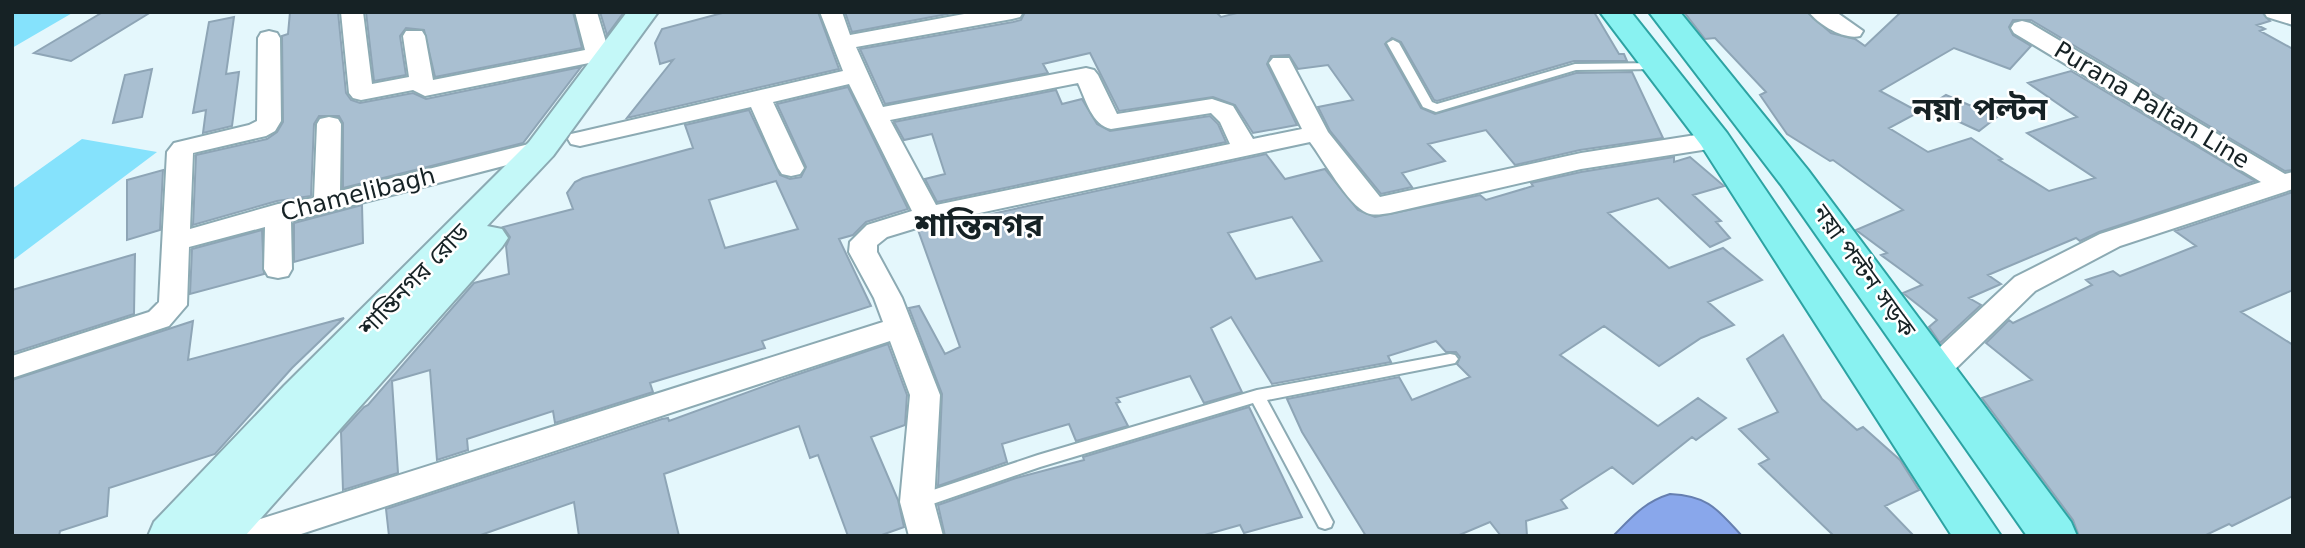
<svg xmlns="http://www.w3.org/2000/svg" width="2305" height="548" viewBox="0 0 2305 548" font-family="'DejaVu Sans','Noto Sans Bengali',sans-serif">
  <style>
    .green { fill: #85e2fc }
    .water { fill: #89a7eb; stroke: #667fb0; stroke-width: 2 }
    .building { fill: #a9bfd1; stroke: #8ea5b6; stroke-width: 2; fill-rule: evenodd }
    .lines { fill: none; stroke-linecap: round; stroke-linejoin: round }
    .lane-casing { stroke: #8caab3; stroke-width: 4 }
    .street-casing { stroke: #8caab3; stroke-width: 4 }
    .secondary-casing { stroke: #8caab3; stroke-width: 4 }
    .primary-casing { stroke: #2da3a3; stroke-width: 4 }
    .lane { fill: #fff; fill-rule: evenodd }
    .street { fill: #fff; fill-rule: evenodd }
    .secondary { fill: #c4f8f8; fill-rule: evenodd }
    .primary { fill: #89f2f1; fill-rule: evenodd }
    .labels { text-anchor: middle; stroke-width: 5; stroke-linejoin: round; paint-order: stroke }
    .street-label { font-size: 24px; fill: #162225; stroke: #fff }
    .district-label { font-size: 32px; font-weight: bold; fill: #162225; stroke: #fff }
  </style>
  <rect width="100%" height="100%" fill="#e4f7fc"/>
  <path class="green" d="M12 12H74L12 48Z
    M82 139 157 152 12 261V189Z"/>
  <path class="water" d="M1670 494C1709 496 1717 509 1742 536H1613C1632 517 1644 502 1670 494Z"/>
  <path class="building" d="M103 12H151L71 61 34 53Z
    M290 12H338L346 93 351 100 360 103 413 93 426 99 581 67 523 143 343 188V123L339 116H319L314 124 311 196 277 201 193 225 196 155 267 139 277 132 283 122 282 36 288 34Z
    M366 12H573L582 48 435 77 424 30 406 28 400 36 406 75 374 81Z
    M600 12H624L607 35Z
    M726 12H818L839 69 627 118 673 60 660 64 655 43 662 29Z
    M845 12H958L852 32Z
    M1025 12H1216L1221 17 1241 12H1594L1619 54H1624L1627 61H1574L1437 101 1434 100 1401 42 1392 38 1385 44 1421 108 1435 114 1576 73 1632 72 1663 138 1580 150 1515 165 1486 130 1428 144 1445 161 1402 173 1412 187 1381 194 1330 131 1318 107 1353 100 1328 65 1298 69 1289 55 1271 56 1267 64 1297 125 1253 133 1235 105 1213 97 1119 111 1090 53 1043 64 1048 73 885 104 860 49 1013 22 1021 20Z
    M1684 12H1807L1831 33 1855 39 1865 46 1901 12H2262L2270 21 2257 25 2265 29 2260 31 2293 49V170L2285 171 2031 20H2013L2009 27 2013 35 2031 46 2010 69 1954 48 1880 91 1919 112 1889 128 1928 152 1971 138 2002 159 1999 160 2049 191 2095 178 2027 133 2077 117 2028 83 2071 71 2255 181 2099 232 2080 241 2076 238 1988 275 2001 284 1969 298 1981 305 1940 343 1929 327 1937 320 1903 293 1922 285 1881 255 1887 253 1856 230 1903 210 1833 160 1830 161 1787 134 1760 95 1766 92 1715 38 1705 39Z
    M234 17 226 74 239 72 232 126 203 133 206 110 193 113 209 22Z
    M152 69 142 117 113 123 125 75Z
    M848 87 908 209 866 222 853 235 839 239 871 306 762 341 765 348 650 383 653 392 555 423 553 411 467 439 468 450 437 460 430 370 392 381 398 473 343 490 341 432 364 407 368 405 474 283 509 274 506 246 510 237 503 227 573 209 567 193 575 182 583 178 693 148 685 125 749 110 780 175 790 179 801 177 806 167 777 104ZM776 181 798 229 725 248 709 200Z
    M1056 90 1062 104 1082 99 1097 124 1110 131 1210 116 1218 124 1226 142 937 202 925 179 945 174 932 134 904 140 894 122Z
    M1946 95 1997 117 1979 131 1927 107Z
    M1266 154 1285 179 1325 169 1358 210 1375 217 1480 195 1486 200 1533 186 1531 183 1581 172 1674 157V162L1690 157 1724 186 1693 195 1721 221 1716 222 1730 238 1710 247 1658 198 1608 213 1669 268 1723 248 1762 280 1708 302 1734 325 1701 338 1659 366 1604 326 1560 355 1658 426 1698 398 1726 418 1696 440 1692 437 1633 484 1612 467 1561 500 1567 508 1526 521 1527 536H1501L1490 522 1457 536H1366L1302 432 1287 399 1399 377 1412 400 1470 377 1457 364 1460 357 1456 352H1446L1436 341 1388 356 1391 362 1272 384 1231 317 1211 328 1242 392 1204 403 1190 376 1117 398 1120 402 1116 403 1128 426 1076 441 1069 424 1002 444 1007 462 938 486 942 394 909 308 919 306 945 354 960 347 918 230ZM1292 217 1322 261 1256 279 1228 233Z
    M163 170 160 230 127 240V180Z
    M2293 192V290L2241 312 2293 345V496L2232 526 2229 524 2204 536H2079L2073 520 1982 398 2032 380 1986 343 2009 320 2013 323 2092 285 2086 280 2113 271 2120 276 2196 246 2175 231Z
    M362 205 363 243 294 262V223Z
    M262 230 264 274 190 294 192 249Z
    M135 254 134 314 12 353V290Z
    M344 318 292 368 215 454 109 488 107 516 60 531 59 536H12V380L193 321 188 360Z
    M1783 335 1822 399 1857 430 1863 427 1900 460 1919 490 1885 506 1914 536H1834L1759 464 1769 459 1739 429 1778 412 1747 359Z
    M888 344 907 395 905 425 871 437 898 500 904 527 879 536H848L818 455 810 458 799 426 664 474 679 536H579L574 502 478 536H389L386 509 662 419 668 418 669 421 781 380Z
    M1249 407 1302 517 1244 533 1240 525 1201 536H945L938 505 1016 478 1084 460 1083 457Z"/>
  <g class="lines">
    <g class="lane-casing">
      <path id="lane" d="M1393 40 1399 43 1432 102 1437 104 1575 64 1658 63 1664 66 1658 69 1576 70 1436 112 1423 107 1387 43Z
        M1450 354 1455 355 1458 359 1455 363 1267 400 1333 522 1331 527 1325 529 1319 527 1253 403 1040 467 918 509 912 507 910 502 912 497 1038 455 1257 390Z"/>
    </g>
    <g class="street-casing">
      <path id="street" d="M341 12H363L372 84 409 77 403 36 406 31H422L425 36 433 80 585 50 575 12H597L614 69 610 74H594L589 63 425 96 413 90 361 100 353 98 349 93Z
        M820 12H842L850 35 975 12H1023L1020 17 1012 19 856 47 883 107 1086 68 1094 70 1098 75 1117 114 1212 99 1233 106 1253 139 1302 129 1269 63 1273 58H1289L1328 132 1380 197 1581 153 1715 132 1724 135 1727 140 1724 145 1715 148 1581 169 1390 213C1382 214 1374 216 1367 213 1348 205 1323 159 1310 142L933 223 887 237 877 245V252L902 298 940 395 934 502 943 536H909L900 502 910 395 890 341 295 536H234L239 526 251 522 883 322 874 298 849 252 850 242 867 225 912 211 849 84 773 102 804 168 800 174 791 176 782 174 778 168 751 107 580 146 571 144 568 139 571 134 580 132 843 71ZM1078 83C1086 100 1092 125 1111 129L1211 113 1220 122 1230 144 936 205 890 120Z
        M1809 12H1836L1863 31 1860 36C1844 40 1819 25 1809 12Z
        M2264 12H2293V25L2267 17Z
        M2022 21 2030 23 2285 174 2293 172V189L2120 246 2035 291 1947 377 1936 380 1925 377 1921 369 1925 361 2015 277 2100 234 2261 182 2014 33 2011 28 2014 23Z
        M269 31 277 33 280 38 281 121 275 131 266 136 193 153 190 229 278 204 314 198 317 124 320 119 329 117 338 119 341 124 340 191 541 141 550 144 554 149 550 154 291 221 292 269 288 276 278 278 268 276 264 269 265 227 189 247 187 305 169 326 12 378V356L149 312 159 302 167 152 174 143 249 125 257 121 258 38 261 33Z"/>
    </g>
    <g class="secondary-casing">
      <path id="secondary" d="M627 12H658L553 156 487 226 502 229 508 238 502 247 245 536H148L154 522 284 386 529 142Z"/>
    </g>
    <g class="primary-casing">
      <path id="primary" d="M1600 12H1631L1727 133 2001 536H1952L1701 145Z
        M1649 12H1680L1808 170 2071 522 2077 536H2027L1782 186Z"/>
    </g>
    <use href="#lane" class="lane"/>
    <use href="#street" class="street"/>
    <use href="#secondary" class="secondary"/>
    <use href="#primary" class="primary"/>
  </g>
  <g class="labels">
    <g class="street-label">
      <text transform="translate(2152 105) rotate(31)" y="8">Purana Paltan Line</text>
      <text transform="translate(358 194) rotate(-14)" y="8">Chamelibagh</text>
      <text transform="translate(1864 271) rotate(54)" y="8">নয়া পল্টন সড়ক</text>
      <text transform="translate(414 280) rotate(-46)" y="8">শান্তিনগর রোড</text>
    </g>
    <g class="district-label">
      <text x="1980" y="120">নয়া পল্টন</text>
      <text x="979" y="236">শান্তিনগর</text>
    </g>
  </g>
  <rect width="2305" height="548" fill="none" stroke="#162225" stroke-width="28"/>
</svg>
